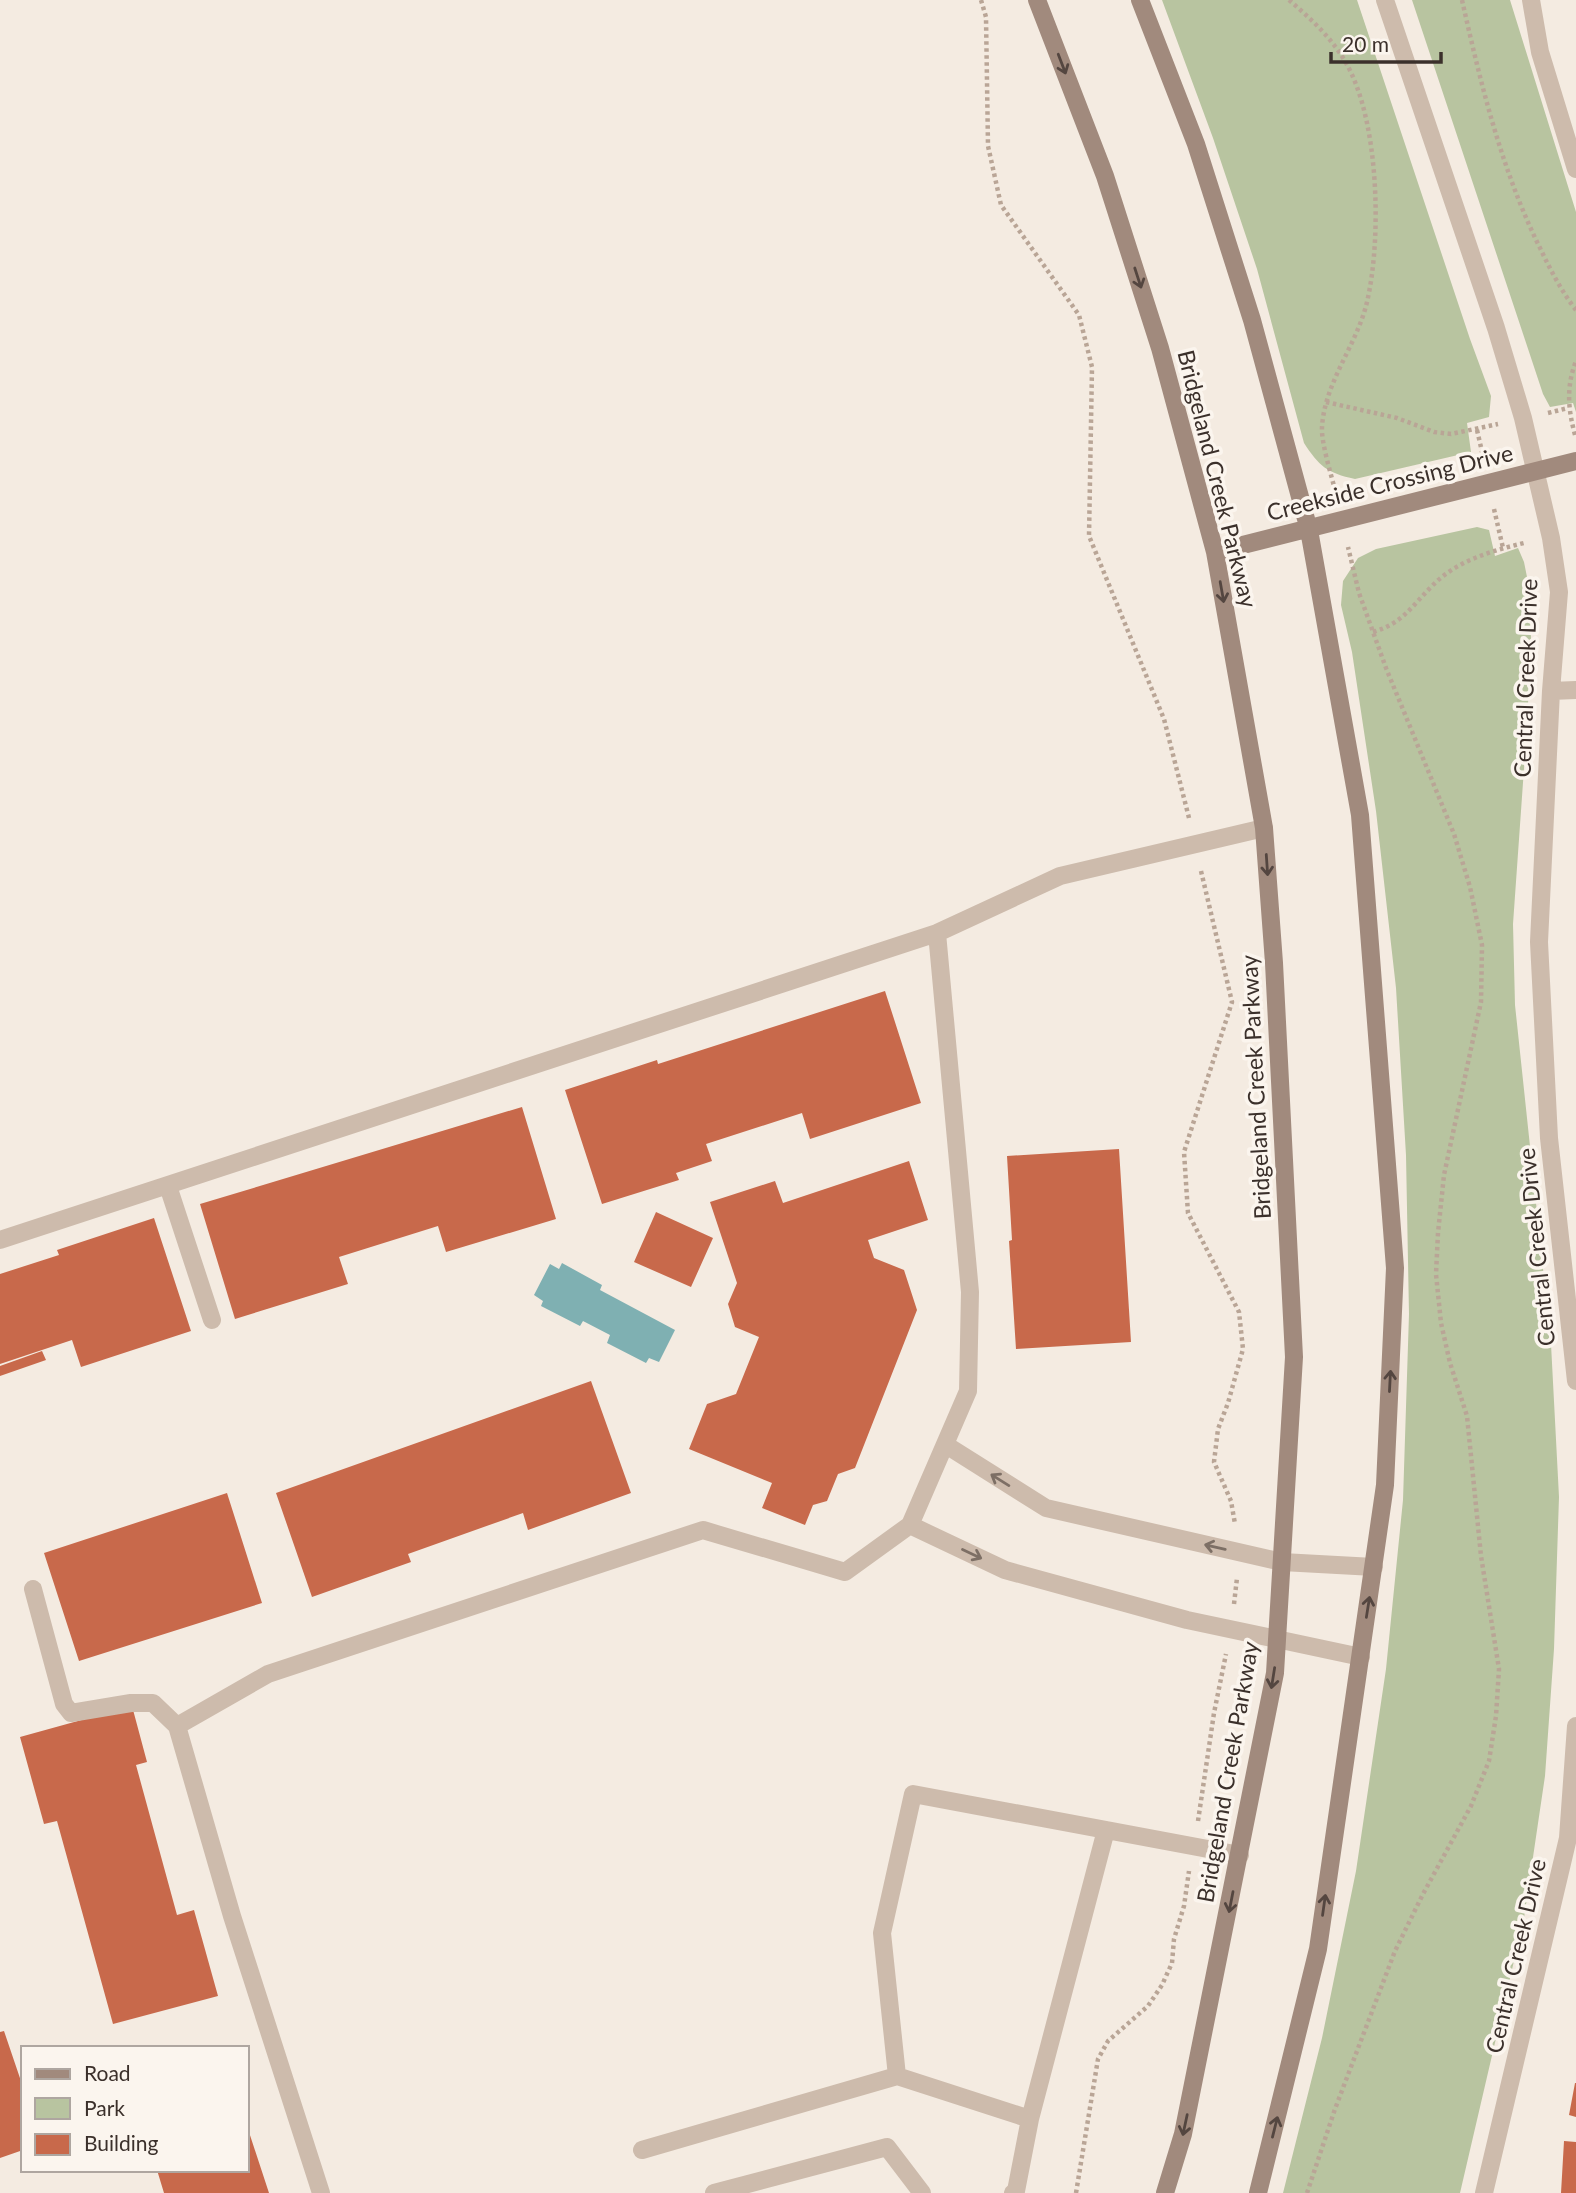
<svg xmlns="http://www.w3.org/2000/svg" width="1576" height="2193" viewBox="0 0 1576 2193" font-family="Lato,sans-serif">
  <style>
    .green { fill: #b8c4a0 }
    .water { fill: #7fb0b2 }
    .building { fill: #c8694b }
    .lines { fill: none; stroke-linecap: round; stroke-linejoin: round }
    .path { stroke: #b9a596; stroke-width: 4.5; stroke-dasharray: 3.5 3.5; stroke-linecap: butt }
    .lane { stroke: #cdbbac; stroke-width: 18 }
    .street { stroke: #cdbbac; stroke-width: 18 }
    .secondary { stroke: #a18a7d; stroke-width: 18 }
    .oneway { stroke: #544640 }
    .oneway2 { stroke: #7d6f65 }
    .labels { text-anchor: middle; stroke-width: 7; stroke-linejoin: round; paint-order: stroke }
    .street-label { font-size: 23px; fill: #3b302b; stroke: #fbf5ee }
  </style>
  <rect width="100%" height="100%" fill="#f4ebe1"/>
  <path class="green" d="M1162 0H1357L1470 339 1491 396 1489 417 1467 423 1471 452 1355 479C1327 473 1319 466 1304 443L1257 269 1213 138Z
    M1412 0H1510L1576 212V412L1573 403 1550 407 1543 394Z
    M1477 527 1489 530 1495 556 1518 548 1524 562 1529 587 1531 639 1527 726 1513 924 1515 1005 1551 1344 1559 1497 1554 1649 1545 1776 1524 1918 1460 2193H1283L1322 2038 1356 1871 1386 1669 1403 1500 1409 1314 1406 1155 1396 988 1376 811 1352 652 1341 605 1343 581 1358 558 1376 549Z"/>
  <path class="water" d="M562 1263 602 1285 600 1290 675 1330 659 1362 649 1358 646 1363 607 1343 610 1335 583 1321 580 1326 541 1306 543 1301 534 1295 550 1264 559 1269Z"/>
  <path class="building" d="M885 991 921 1103 810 1139 802 1113 706 1144 712 1161 676 1173 679 1180 602 1204 565 1090 657 1060 658 1064Z
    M522 1107 556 1219 446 1252 438 1226 339 1257 348 1284 235 1319 200 1204Z
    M1119 1149 1131 1342 1016 1349 1009 1241 1012 1240 1007 1156Z
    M909 1161 928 1220 868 1240 874 1258 904 1270 917 1310 855 1468 838 1474 827 1501 813 1505 805 1525 762 1508 772 1483 689 1449 707 1404 736 1394 759 1337 735 1327 728 1304 737 1283 710 1202 775 1181 783 1203Z
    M656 1212 713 1238 691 1287 634 1262Z
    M154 1218 191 1331 81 1367 72 1340 0 1364V1274L59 1255 57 1250Z
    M42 1351 46 1360 0 1376V1366Z
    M591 1381 631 1493 528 1530 523 1513 408 1554 411 1562 312 1597 276 1493Z
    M227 1493 262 1603 79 1661 44 1553Z
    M132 1706 147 1762 136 1765 177 1915 194 1910 218 1996 113 2024 57 1821 44 1824 20 1737Z
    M4 2031 23 2087V2150L0 2158V2032Z
    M1575 2083H1576V2117L1569 2115Z
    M247 2126 269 2193H164L157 2170H247Z
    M1564 2141 1576 2142V2193H1561Z"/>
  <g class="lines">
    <path class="path" d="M981 0 986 17 988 146 1001 205 1079 315 1092 367 1089 536 1164 719 1189 818
      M1289 0C1310 18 1332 38 1346 63 1379 120 1382 238 1367 302 1357 345 1325 381 1322 427 1321 443 1332 477 1336 494
      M1462 0C1481 85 1502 172 1541 250 1551 271 1562 292 1576 310
      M1326 402 1397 418 1434 432 1451 434 1498 424
      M1548 413 1568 408
      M1477 430 1483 456
      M1575 435C1568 409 1566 387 1576 361
      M1494 509 1503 548
      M1373 632C1403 623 1411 607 1432 586 1456 561 1491 551 1524 543
      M1201 871 1232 1002 1184 1152 1188 1213 1239 1312 1243 1349 1228 1403 1218 1429 1214 1462 1231 1501 1235 1524
      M1234 1604 1237 1578
      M1198 1821 1214 1713 1226 1654
      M1076 2193 1098 2059 1108 2041 1148 2006 1162 1985 1172 1963 1174 1939 1184 1906 1189 1871
      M1307 2193 1335 2109 1395 1951 1423 1894 1471 1806 1489 1761 1496 1716 1499 1669 1481 1556 1467 1416 1450 1363 1441 1323 1436 1274 1438 1233 1444 1175 1481 1002 1482 945 1470 887 1454 834 1386 668 1359 593 1348 547"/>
    <path class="lane" d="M168 1186 212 1320
      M0 1240 937 933 1060 876 1264 828
      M946 1445 1046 1508 1282 1562 1374 1567
      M910 1525 1005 1570 1187 1620 1361 1657
      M33 1589 64 1704 71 1713 131 1703H153L177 1726
      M897 2076 882 1933 913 1794 1240 1855
      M642 2150 897 2076 1030 2119
      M321 2193 232 1916 177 1726 268 1674 703 1530 845 1572 910 1525 968 1391 970 1292 937 933
      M714 2193 887 2147 922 2193
      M1013 2193 1016 2191 1030 2119 1106 1830"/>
    <path class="street" d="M1385 0 1496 328 1523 418 1551 538 1559 592 1551 691 1539 942 1549 1138 1576 1381
      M1531 0 1540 52 1576 169
      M1551 691 1576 690
      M1484 2193 1568 1838 1576 1726"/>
    <path class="secondary" d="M1037 0 1105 176 1160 348 1215 552 1264 828 1274 963 1294 1357 1275 1673 1183 2134 1165 2193
      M1140 0 1196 144 1252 320 1309 530 1360 815 1395 1268 1385 1485 1318 1949 1258 2193
      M1215 552 1576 461"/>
  </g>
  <defs><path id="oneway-shaft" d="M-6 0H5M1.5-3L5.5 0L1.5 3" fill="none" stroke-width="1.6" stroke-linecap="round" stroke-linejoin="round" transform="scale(1.75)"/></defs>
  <g class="oneway">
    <use href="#oneway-shaft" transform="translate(1062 64) rotate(69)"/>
    <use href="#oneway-shaft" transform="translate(1138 278) rotate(72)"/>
    <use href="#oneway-shaft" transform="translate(1222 592) rotate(80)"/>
    <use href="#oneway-shaft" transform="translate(1267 865) rotate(86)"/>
    <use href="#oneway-shaft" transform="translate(1390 1381) rotate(-87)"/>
    <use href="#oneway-shaft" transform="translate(1368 1607) rotate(-81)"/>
    <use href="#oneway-shaft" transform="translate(1273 1678) rotate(99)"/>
    <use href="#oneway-shaft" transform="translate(1231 1902) rotate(101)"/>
    <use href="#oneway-shaft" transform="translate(1324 1905) rotate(-82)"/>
    <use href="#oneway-shaft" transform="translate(1185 2125) rotate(102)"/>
    <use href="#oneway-shaft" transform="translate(1275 2127) rotate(-76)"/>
  </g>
  <g class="oneway2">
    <use href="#oneway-shaft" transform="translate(1000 1480) rotate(-148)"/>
    <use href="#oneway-shaft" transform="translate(1215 1547) rotate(-167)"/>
    <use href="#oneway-shaft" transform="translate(972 1554) rotate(25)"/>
  </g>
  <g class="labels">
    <g class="street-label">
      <text transform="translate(1217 479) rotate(76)" y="8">Bridgeland Creek Parkway</text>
      <text transform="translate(1390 483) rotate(-14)" y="8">Creekside Crossing Drive</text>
      <text transform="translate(1526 678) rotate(-88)" y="8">Central Creek Drive</text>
      <text transform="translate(1256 1087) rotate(-93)" y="8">Bridgeland Creek Parkway</text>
      <text transform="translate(1537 1247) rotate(-96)" y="8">Central Creek Drive</text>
      <text transform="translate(1228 1772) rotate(-80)" y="8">Bridgeland Creek Parkway</text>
      <text transform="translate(1516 1956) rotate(-77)" y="8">Central Creek Drive</text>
    </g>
  </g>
  <rect x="21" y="2046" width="228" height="126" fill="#fbf5ee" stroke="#aea6a0" stroke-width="2"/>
  <rect x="35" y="2069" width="35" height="10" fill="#a18a7d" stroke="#aea6a0" stroke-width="2"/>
  <text x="84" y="2081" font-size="21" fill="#3b302b">Road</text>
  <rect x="35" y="2098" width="35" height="21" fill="#b8c4a0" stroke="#aea6a0" stroke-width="2"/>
  <text x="84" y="2116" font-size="21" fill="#3b302b">Park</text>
  <rect x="35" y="2134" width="35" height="21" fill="#c8694b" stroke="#aea6a0" stroke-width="2"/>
  <text x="84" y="2151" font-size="21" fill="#3b302b">Building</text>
  <path d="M1331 52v10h110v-10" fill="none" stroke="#3b302b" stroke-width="3.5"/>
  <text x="1342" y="52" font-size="21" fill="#3b302b" stroke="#fbf5ee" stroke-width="5" paint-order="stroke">20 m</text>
</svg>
